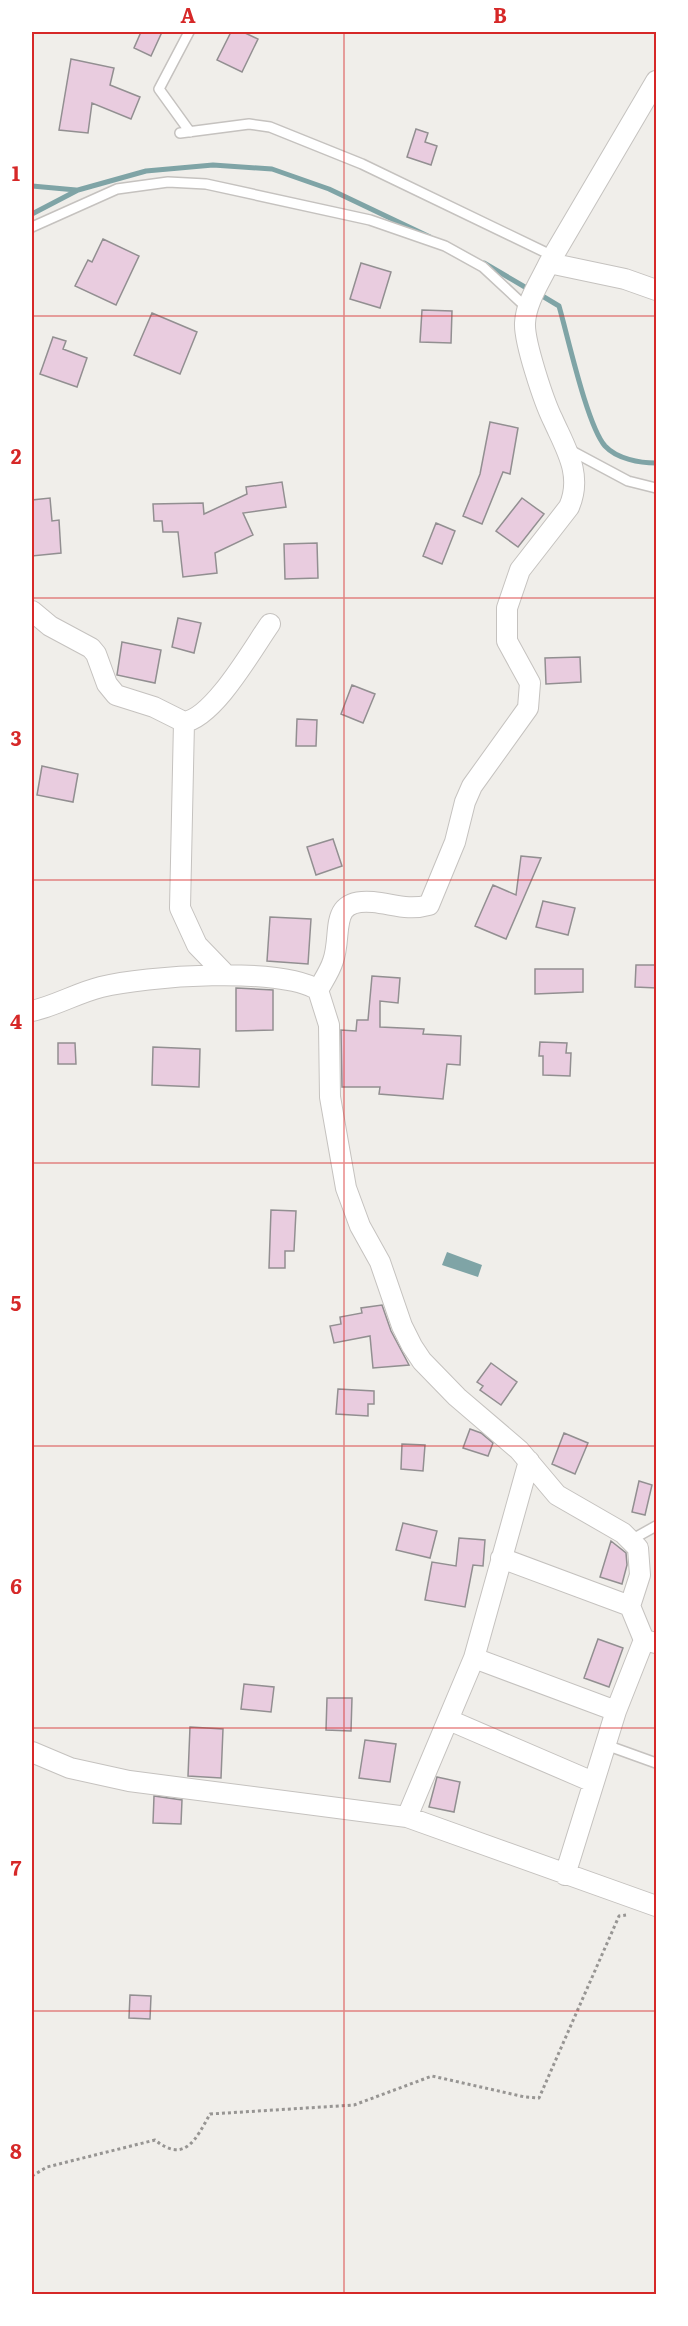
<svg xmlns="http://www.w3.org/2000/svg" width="688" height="2326" viewBox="0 0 688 2326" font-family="Literata,serif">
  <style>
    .water { fill: #7fa4a6 }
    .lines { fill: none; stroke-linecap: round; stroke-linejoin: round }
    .stream { stroke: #7fa4a6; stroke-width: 5 }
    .building { fill: #e9ccdf; stroke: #928f91; stroke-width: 1.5 }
    .lane-casing { stroke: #c5c2bf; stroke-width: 12 }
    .street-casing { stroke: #c5c2bf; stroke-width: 22 }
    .path { stroke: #979593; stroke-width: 3; stroke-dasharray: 3 3; stroke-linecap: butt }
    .lane { stroke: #fff; stroke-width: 9 }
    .street { stroke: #fff; stroke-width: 20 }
    .grid { fill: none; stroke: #d62828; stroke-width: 1.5; stroke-opacity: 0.55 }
    .neatline { fill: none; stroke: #d62828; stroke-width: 2 }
    .grid-label { font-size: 20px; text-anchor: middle; font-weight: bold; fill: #d62828 }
  </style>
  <rect width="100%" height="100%" fill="#f0eeea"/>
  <path class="water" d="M447 1252 482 1265 478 1277 442 1265Z"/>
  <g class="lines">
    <path class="stream" d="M32 186 76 190
      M32 214 78 190 146 171 213 165 272 169 329 189 430 237
      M484 263 530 290
      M539 294 559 306C568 337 587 425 605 446 617 459 640 463 656 463"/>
  </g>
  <path class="building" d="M141 32H162L151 56 134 48Z
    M231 32H243L258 39 242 72 217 60Z
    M71 59 114 68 110 85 140 97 131 119 92 103 88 133 59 130Z
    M416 129 428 133 425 142 437 146 431 165 407 157Z
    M103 239 139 256 116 305 75 286 88 260 92 262Z
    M361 263 391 272 380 308 350 299Z
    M422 310 452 311 451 343 420 342Z
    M152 313 197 332 180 374 134 355Z
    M53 337 66 341 63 349 87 358 77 387 40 374Z
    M490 422 518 428 510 474 503 472 482 524 463 516 480 474Z
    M282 482 286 507 243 513 253 535 215 553 217 573 183 577 178 532H163L162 521H154L153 504 203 503 204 514 247 494 246 487Z
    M50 498 52 521 59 520 61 553 32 556V500Z
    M522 498 544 514 518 547 496 531Z
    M436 523 455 531 442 564 423 556Z
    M317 543 318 578 285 579 284 544Z
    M178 618 201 623 194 653 172 647Z
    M122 642 161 650 155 683 117 675Z
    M580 657 581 682 546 684 545 658Z
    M352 685 375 694 363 723 341 714Z
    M297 719 317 720 316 746H296Z
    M42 766 78 774 73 802 37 795Z
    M333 839 342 866 316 875 307 847Z
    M521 856 541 858 506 939 475 926 493 885 516 895Z
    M543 901 575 908 568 935 536 927Z
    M270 917 311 919 308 964 267 961Z
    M636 965H657V988L635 987Z
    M535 969H583V992L535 994Z
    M372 976 400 978 398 1003 380 1001V1027L424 1029 423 1034 461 1036 460 1065 447 1064 443 1099 379 1094 380 1087H342L341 1030 356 1031 357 1020H368Z
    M236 988 273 990V1030L236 1031Z
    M540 1042 567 1043 566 1053H571L570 1076 543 1075V1056H539Z
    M58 1043H75L76 1064H58Z
    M153 1047 200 1049 199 1087 152 1085Z
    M271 1210 296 1211 294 1251H285V1268H269Z
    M382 1305 391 1331 409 1365 373 1368 370 1336 334 1343 330 1326 341 1324 340 1317 362 1313 361 1308Z
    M491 1363 517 1382 501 1405 480 1390 483 1386 477 1382Z
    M338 1389 374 1391V1404H368V1416L336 1414Z
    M470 1429 481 1433 493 1443 488 1456 463 1448Z
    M564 1433 588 1443 575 1474 552 1464Z
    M402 1444 425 1445 423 1471 401 1469Z
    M639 1481 652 1485 645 1515 632 1512Z
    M403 1523 437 1531 430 1558 396 1550Z
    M459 1538 485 1540 483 1566 473 1565 465 1607 425 1600 432 1562 456 1566Z
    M611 1541 626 1553 627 1565 622 1584 600 1577Z
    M598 1639 623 1648 609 1687 584 1678Z
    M244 1684 274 1687 271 1712 241 1709Z
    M327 1698H352L351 1731 326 1730Z
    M190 1727 223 1729 221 1778 188 1776Z
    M365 1740 396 1744 390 1782 359 1778Z
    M437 1777 460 1782 454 1812 429 1807Z
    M154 1796 182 1800 181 1824 153 1823Z
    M130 1995 151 1996 150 2019 129 2018Z"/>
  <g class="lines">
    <g class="lane-casing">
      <path id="lane" d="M189 32 159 89 190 132
        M180 133 249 124 270 127 362 164 553 256
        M32 227 117 189 168 182 206 184 370 220 445 246 483 267 527 308
        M570 450 628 481 656 488
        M631 1540 656 1526
        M606 1745 656 1763"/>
    </g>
    <g class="street-casing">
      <path id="street" d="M549 263 656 81
        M32 611 50 626 91 648 96 654 107 684 116 695 154 707 184 722C214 718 253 648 270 624
        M184 722 180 908 197 945 226 975
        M318 990C323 981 330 971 333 961 343 933 327 898 373 902 393 904 408 911 429 905L455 842 465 802 472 786 528 708 530 683 507 641V608L520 570 569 507C583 475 566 449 553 420 544 402 524 342 525 323 526 302 540 282 549 263L625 279 656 290
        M32 1011C55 1006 77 993 101 987 145 976 280 966 318 990L329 1025 330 1097 346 1188 360 1226 380 1262 402 1326 412 1346 422 1361 457 1397 519 1450 557 1495 623 1533 638 1548 640 1575 630 1606 644 1640 656 1643
        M501 1558 630 1606
        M474 1658 616 1711
        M449 1720 593 1782
        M32 1752 70 1768 129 1781 407 1817 656 1906
        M407 1817 474 1658 529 1461
        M565 1875 616 1711 644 1640"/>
    </g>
    <path class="path" d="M32 2176 47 2167 155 2140C185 2164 196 2139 210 2114L354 2105 432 2076 525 2097 539 2098 619 1916 626 1915"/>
    <use href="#lane" class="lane"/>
    <use href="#street" class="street"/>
  </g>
  <path class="grid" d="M344 32V2294M32 316H656M32 598H656M32 880H656M32 1163H656M32 1446H656M32 1728H656M32 2011H656"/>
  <rect width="688" height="2326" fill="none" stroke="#ffffff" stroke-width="66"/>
  <rect x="33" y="33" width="622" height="2260" class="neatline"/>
  <g class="grid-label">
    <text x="188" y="23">A</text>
    <text x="500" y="23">B</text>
    <text x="16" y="181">1</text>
    <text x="16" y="464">2</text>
    <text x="16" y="746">3</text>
    <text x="16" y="1029">4</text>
    <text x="16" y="1311">5</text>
    <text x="16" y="1594">6</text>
    <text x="16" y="1876">7</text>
    <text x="16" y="2159">8</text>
  </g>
</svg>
